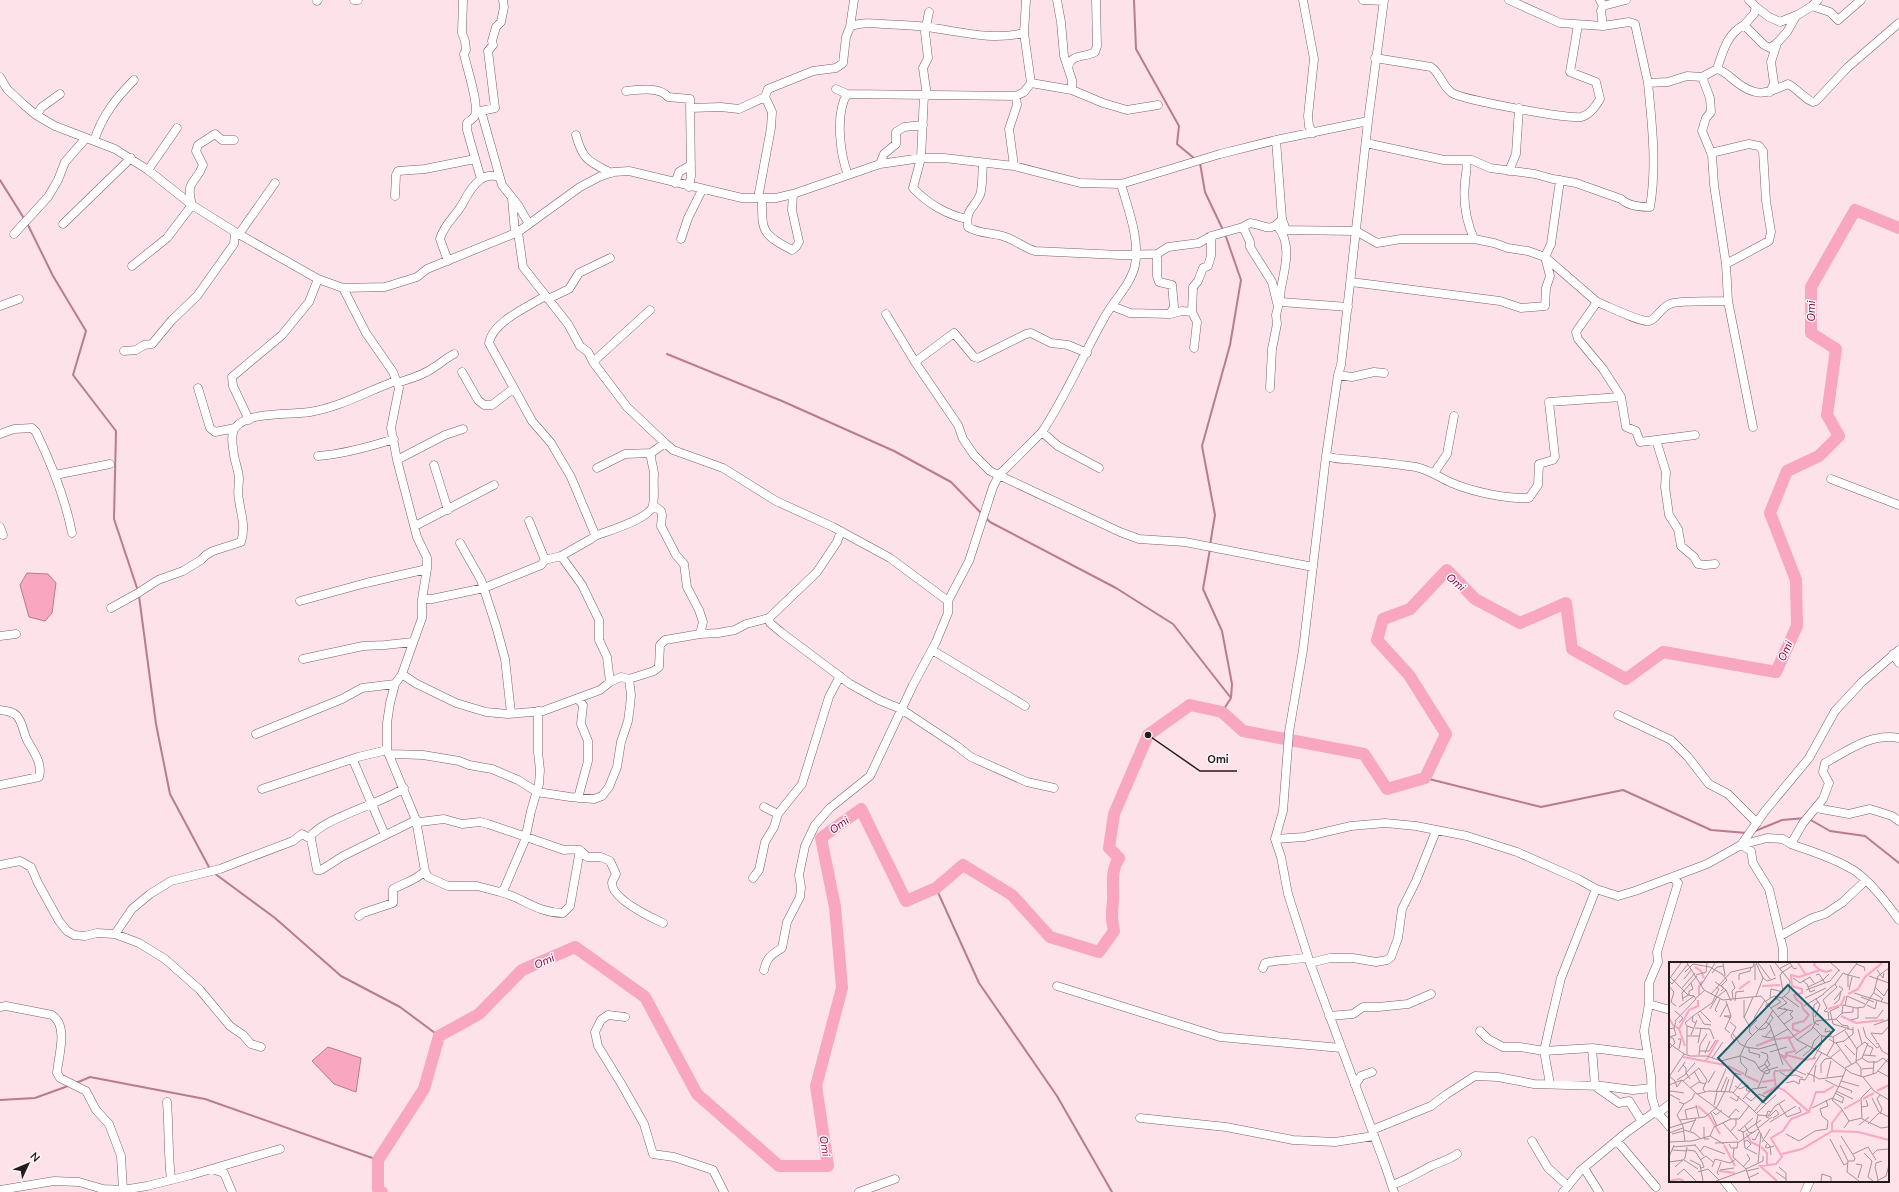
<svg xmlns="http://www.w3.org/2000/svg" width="1899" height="1192" viewBox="0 0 1899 1192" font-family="Mulish,sans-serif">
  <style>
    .water { fill: #f9a6c0; stroke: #b97c8f }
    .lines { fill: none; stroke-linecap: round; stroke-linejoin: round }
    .stream { stroke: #b97c8f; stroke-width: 2 }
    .river { stroke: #f9a6c0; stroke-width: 12 }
    .minor-casing { stroke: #786268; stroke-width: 9 }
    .minor { stroke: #fff; stroke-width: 8 }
    .labels { text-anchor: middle; stroke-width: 3; stroke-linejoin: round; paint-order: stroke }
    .water-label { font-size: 11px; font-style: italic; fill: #800242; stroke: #fff4f7 }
    .inset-river { fill: none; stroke: #f9a6c0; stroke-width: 2 }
    .inset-road { fill: none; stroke: #a69297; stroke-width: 1 }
    .view { fill: #14616c; fill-opacity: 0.15; stroke: #14616c; stroke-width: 2 }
    .inset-edge { fill: none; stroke: #231a1d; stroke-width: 2 }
    .leader { fill: none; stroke: #231a1d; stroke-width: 1.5 }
    .callout-dot { fill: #231a1d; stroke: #fff4f7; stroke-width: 1.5 }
    .callout-label { font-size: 11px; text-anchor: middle; font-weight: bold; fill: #231a1d; stroke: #fff4f7; stroke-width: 3; stroke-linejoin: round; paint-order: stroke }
  </style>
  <rect width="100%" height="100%" fill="#fde2e9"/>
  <path class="water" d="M27 573 48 574 56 583 52 613 45 621 29 617 20 585Z
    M328 1047 361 1058 356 1092 334 1084 312 1061Z"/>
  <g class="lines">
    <path class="stream" d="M1134 0 1136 49 1179 126 1177 144 1195 159
      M1200 163 1205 192 1223 230
      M0 180 25 220
      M27 223 53 276 86 331 73 375 116 431 114 519 138 591
      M667 354 782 401 894 451 951 482 981 513
      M986 518 990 522 1116 588 1173 624 1231 698
      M1210 545 1215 515 1202 446 1230 345 1241 280 1225 234
      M1210 549 1203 589 1222 631 1232 684 1231 698 1222 712
      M139 596 156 724 170 794 210 869
      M1425 778 1541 807 1623 790 1711 830 1747 833
      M1809 819 1830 831 1865 836 1899 863
      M1755 831 1782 820 1805 818
      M214 873 275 918 341 976 400 1007 439 1036
      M936 888 979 983 1057 1096 1112 1192
      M76 1083 90 1077 205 1099 378 1160
      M0 1100 35 1098 68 1086"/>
    <path class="river" d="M382 1192 378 1189V1160L424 1089 439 1036 479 1014 522 970 575 947 645 997 697 1094 779 1166H828L816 1086 842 988 835 907 821 838 861 809 906 901 936 888 963 865 1012 895 1050 937 1099 952 1114 931C1111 916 1112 914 1113 900 1114 884 1110 872 1119 858L1109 848 1114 814 1148 735 1190 705 1222 712 1243 731 1364 754 1387 789 1425 778 1446 734 1409 675 1377 640 1383 619 1410 609 1447 570 1475 599 1520 623 1566 603 1572 649 1626 679 1663 652 1776 672 1797 626 1796 580 1770 513 1787 471 1819 456 1839 436 1827 415 1836 349 1811 333V287L1855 210 1899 228"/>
    <g class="minor-casing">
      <path id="minor" d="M354 0H358
        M463 0 462 33 465 41 466 50 464 54C466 66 481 108 474 117 473 119 469 121 467 123V130L481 179
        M503 0 504 7 501 22 496 27 492 41 493 45 488 51 495 108 481 111 502 185 518 205 529 224
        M1026 0 1024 33 1031 83 1072 90 1103 103 1127 110 1158 105
        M1057 0 1061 22 1064 56 1072 80V90
        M1303 0 1314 59 1308 116 1309 126 1313 133
        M1363 0 1384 1
        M1384 0 1368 121 1341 365 1338 375 1326 456 1303 650 1289 732 1283 811 1275 839 1281 857 1288 894 1310 963 1385 1165 1394 1192
        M1509 0 1560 23 1603 26 1629 22 1635 24 1648 83 1668 82 1687 76 1702 77 1717 69C1724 71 1729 76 1735 81 1756 98 1765 94 1788 84 1798 89 1803 98 1813 102L1816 101 1848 67 1899 23
        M1600 0 1603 6 1601 11 1603 26
        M317 1 318 0
        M1603 6 1626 0
        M1812 6 1830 12 1838 20 1861 0
        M1756 7 1769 17 1780 22 1797 15
        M1744 25 1754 14 1756 7 1749 0
        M850 27 854 0
        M1375 58 1431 67C1441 74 1442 86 1452 93 1464 100 1567 119 1581 117 1590 115 1596 106 1600 99L1596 82 1570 72 1578 25
        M1068 67C1072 53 1085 58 1095 52L1097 46 1096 0
        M1717 69C1723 51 1727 34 1744 25L1764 45 1770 48 1777 43 1787 32 1796 16 1812 6 1818 0
        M0 77 7 89 23 104 36 115 55 126 115 149 148 170 192 205 235 232 318 279 343 288 385 287 417 277 427 269 518 232 580 187 599 177 613 172 629 171 742 198H776L793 194 880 164 921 158H944L1014 166 1080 183 1121 184 1220 154 1276 140 1368 121
        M1702 77 1710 98 1711 112 1706 118 1702 131 1712 155 1714 185 1726 264 1728 301 1753 427
        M836 89 847 94 1016 96 1024 92 1031 83
        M626 91C638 90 660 86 668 97L690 99 691 176 689 187
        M1770 92 1774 83 1771 62 1777 43
        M847 94C835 114 840 154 848 175
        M924 95 921 158 913 188C927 203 947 215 967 219
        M927 96 923 68 928 58 925 32 929 12
        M690 108 721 107 739 109 765 97
        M36 115 42 107 60 94
        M576 135C583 161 589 161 611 173
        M94 141C102 116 116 98 134 80
        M1366 143 1444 160H1472L1490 168 1535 174 1553 179 1576 183 1621 199C1628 206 1641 207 1650 207 1657 166 1652 124 1648 83
        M1711 153 1749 144 1759 146 1763 151 1766 201 1771 232 1769 241 1726 264
        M983 163C982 173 983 186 980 195 974 209 965 209 968 227 980 235 996 232 1008 238 1018 242 1025 248 1035 251L1120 255 1157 254 1168 247 1199 243 1211 236 1243 227 1250 223C1266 225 1269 234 1282 219L1276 140
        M880 164 884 154 896 144V132L904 127 923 125
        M1014 166 1009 129 1017 105 1016 96
        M148 170 177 128
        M1509 171 1516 154 1519 108
        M675 183 679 172 691 165
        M395 196 396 175 398 171 425 169 475 159
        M512 198 515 233
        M758 198 771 128 772 112 765 97 768 89 813 71 836 68 843 63 846 37 850 27C859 22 872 23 883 24 897 25 912 25 926 27 959 31 990 41 1024 33
        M762 198C762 231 761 234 792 250L796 247 799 242 792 210 793 194
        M1282 219 1286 230 1356 231 1377 243 1401 239H1474
        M63 224 131 158
        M1243 227 1250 242V247L1272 282 1278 307 1276 315 1277 324 1272 349 1270 388
        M1278 227C1292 244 1285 268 1281 288 1280 295 1281 300 1278 306
        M518 232 523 267 568 324 580 346 588 352 593 362 627 407 665 443 673 450 723 468 776 501 833 527 890 558 948 601
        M14 234 48 197 58 180 65 162 86 138
        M239 234 275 183
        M681 239 688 218 702 190
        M448 261 440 239C444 224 456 216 463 203 467 195 473 185 481 179 487 175 493 175 499 177
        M132 266 167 238 192 205C185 179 196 185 203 165L196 151 198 145 215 134 222 140H234
        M1351 282 1500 301 1521 308 1545 306 1546 288 1550 276 1545 257 1551 244 1560 180
        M343 288 366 333 393 372 399 388 391 428 397 460 417 537 427 558V569L422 599V618L402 674 395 684 390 703 387 723V750L416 820 425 871 428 877 448 886H477L500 892 504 889 525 840 531 811 539 784 540 770 538 752V711
        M545 296C528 307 492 322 489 343L532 421 551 443 571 477 594 532 595 536 591 539 561 556 545 560
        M548 299 569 289 579 273 610 258
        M1281 302 1348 307
        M1597 302C1608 306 1639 322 1649 321 1656 320 1661 307 1670 304 1679 300 1716 302 1728 301
        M0 306 19 299
        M1112 306 1130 313 1170 314 1174 307 1172 285 1159 282 1157 276V254
        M1192 312 1193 287 1198 281 1203 268 1208 266 1211 256V236
        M886 314 915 362 954 333 974 357 978 358 1026 334 1031 333 1051 343 1068 345 1087 353
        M1170 314 1182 311 1192 312 1197 322 1194 348
        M124 351 136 350 144 345 152 344 172 320 197 296 234 244 235 232
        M593 362 650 310
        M915 362 958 425 963 439 974 455 990 471 1120 532 1139 539 1185 542 1313 567
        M462 372 478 400 484 405H492L514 388
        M1338 375 1352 377 1374 372 1384 373
        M397 383C409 379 422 376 433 368 440 364 446 358 454 354
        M198 388 210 428 215 432 235 428
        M1621 397 1626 427 1636 431 1640 442 1695 435
        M249 420 233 386 232 377 282 335 309 302 318 279
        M1042 432 1058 446 1099 468
        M0 434 14 429 32 428 36 432C52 465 65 497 72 533
        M1656 440 1666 472 1665 487 1669 515 1678 529 1681 546 1694 557 1698 564 1705 565 1715 564
        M318 456C344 454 369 447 394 439
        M1326 456C1341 461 1343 458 1356 460 1376 462 1396 464 1416 467 1430 470 1440 478 1452 483 1473 492 1507 499 1529 498L1538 485 1539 464 1553 460 1555 457 1549 402 1621 397 1603 369 1578 339 1576 332 1597 302 1545 257 1528 251 1508 248 1494 243 1474 239C1466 221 1463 202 1465 183 1465 174 1468 171 1466 161
        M397 460 445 435 463 429
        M434 465 448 510
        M597 468 625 454 651 453 665 443
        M1434 473 1447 454 1454 416
        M55 475 110 464
        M1831 479 1899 505
        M415 526 494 485
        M0 527 3 535
        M595 536C607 531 651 519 653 505 655 496 653 484 654 474 654 466 650 462 651 453
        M460 543 481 580 496 626 505 659 511 713
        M561 556 582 585 599 620V640L607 657 610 682
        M422 599H432L484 588 541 565 545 560 529 521
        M300 601 366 583 427 569
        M111 608 138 593 158 580 183 571 201 560 206 555 213 551 241 542C246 527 241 514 239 500 237 493 239 486 239 479 239 471 235 463 234 455 233 447 230 435 235 428 247 411 293 415 310 412 341 407 367 391 396 381
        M769 618 770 623 782 633 850 684 879 700 901 709 957 746 971 757 1027 782 1054 788
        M700 634 718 633 735 630 746 624 769 618 817 572 837 542 841 531
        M0 636 16 634
        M932 650 1025 706
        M1893 654 1899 663
        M303 659 363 646 385 645 413 642
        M402 674 415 683 456 703 486 712 508 714 543 711 600 690 610 682 621 677 629 679 654 671 659 667 660 645 665 640 700 634 703 622 699 610 687 587 684 564 676 555 661 526 662 515 661 511 653 505
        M578 699 583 705 581 724 588 741V761L578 798
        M0 710C7 711 12 711 17 716 23 723 23 732 27 740 33 751 43 763 39 777L0 785
        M1618 715 1671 740 1688 757 1709 784 1728 794 1757 823
        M256 734 342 699 362 688 395 684
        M390 754 423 755 459 761 469 765 492 769 518 780 537 792 570 797 594 799 602 796 609 787 617 767 621 742 628 721 630 706 631 695 629 679
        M349 760H353L385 835
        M262 789 358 757 387 750
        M764 807 778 814 802 784 829 697 840 676
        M1816 808 1849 814 1870 809 1892 816 1899 821
        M310 837C323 818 381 804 404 788
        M1275 839 1304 837 1351 826 1385 823 1416 826 1467 836 1517 852 1578 879 1596 889 1618 896 1635 891 1707 864 1741 845 1767 838 1783 839 1791 844C1810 851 1830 857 1848 867 1867 876 1887 903 1899 920
        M1791 844 1803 823 1823 799 1829 783 1823 772 1825 763C1847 751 1872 732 1899 738
        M0 865 20 861 31 867 38 883 59 921 67 931 74 935 85 936 97 933 115 934 139 943 165 959 200 990 230 1026 243 1035 251 1044 261 1047
        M753 878 759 870 765 842 774 827 778 814
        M500 892C524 898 537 913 563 913L570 906 580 850
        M359 916 363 913 393 903V889C404 883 415 881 425 871
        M115 934 132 909 150 894 171 881 220 869 243 860 293 841 302 834 311 839 317 870H321L343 856 416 820 420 822 444 819 462 824 480 822 488 824 564 850C575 849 580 848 587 857H601L610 861 616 874C615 877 612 880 612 883 612 899 650 917 663 923
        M1780 936 1812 918 1825 914 1843 902 1865 881
        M1310 963 1330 958H1353L1376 962 1387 960 1391 957 1398 938 1402 909 1416 881 1436 831
        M1783 963V949L1769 889 1753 863 1751 851 1741 845 1765 811 1809 758 1835 711 1862 682 1899 650
        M1263 968 1265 963C1280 959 1292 961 1308 957
        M764 970C767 957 771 955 782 948L787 922 800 897 801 887 799 875 805 846 815 825 830 808 870 776 913 685 936 642 948 613V601L969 561 993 487 999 475 1042 432C1066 396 1082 357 1103 320 1112 302 1131 285 1135 265 1140 239 1128 209 1121 184
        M1057 986 1220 1037 1341 1048
        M1649 1004 1670 1010
        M0 1007 6 1006 52 1015C69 1026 58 1057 57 1073L60 1078 86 1091 96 1110 109 1124 121 1156 123 1190
        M1329 1016 1353 1014 1363 1007H1378L1408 1004 1431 994
        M625 1017 608 1015 601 1020 595 1032 598 1046 622 1085 644 1124 653 1154 674 1157 713 1170 724 1192
        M1480 1031 1488 1039 1503 1047H1520L1544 1051 1592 1048 1648 1055
        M1592 1048 1595 1086 1619 1103 1629 1101 1641 1120
        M1550 1084 1544 1051 1550 1024 1561 978 1596 889
        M1355 1085 1361 1076 1372 1072
        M167 1102C169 1128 168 1154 171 1180
        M1657 1114 1670 1104
        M1140 1118 1226 1127 1293 1140 1335 1142 1374 1136
        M1670 1127 1656 1111 1652 1098 1651 1076 1644 1031 1649 1004V983L1658 962 1657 952 1678 883 1672 877
        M1372 1130 1431 1106 1447 1094 1475 1076 1498 1077 1534 1084 1602 1086 1633 1090 1651 1088
        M1532 1141 1548 1168 1568 1186
        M1617 1141 1656 1187
        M1584 1168 1599 1192
        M212 1169 224 1173 232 1192
        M1724 1181 1733 1192
        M1392 1185C1406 1180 1418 1173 1431 1166 1440 1162 1449 1160 1457 1154
        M0 1190 54 1181 79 1182 103 1189 123 1190 147 1186 191 1175 280 1149
        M859 1192 895 1179
        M1563 1192 1580 1171 1627 1132 1656 1111
        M1805 1192 1810 1181"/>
    </g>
    <use href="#minor" class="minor"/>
  </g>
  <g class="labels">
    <g class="water-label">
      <text transform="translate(1811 311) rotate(-90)" y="4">Omi</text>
      <text transform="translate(1456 582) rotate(41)" y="4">Omi</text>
      <text transform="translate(1785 651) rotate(-66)" y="4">Omi</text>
      <text transform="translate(839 825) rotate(-36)" y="4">Omi</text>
      <text transform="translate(544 961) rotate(-24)" y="4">Omi</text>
      <text transform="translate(825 1146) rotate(81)" y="4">Omi</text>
    </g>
  </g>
  <g transform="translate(1669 962)">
    <rect width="220" height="220" fill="#fde2e9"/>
    <path class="inset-river" d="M129 1 137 13M26 5 32 9 35 16M151 8 157 10 163 8M93 24 111 23M70 27 81 19M179 32 189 27 196 15 213 1M30 33V25L33 19M159 47 172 43 176 34M172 54 187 61 215 58M0 56 4 63 10 67 16 84M10 67 20 48 29 44V38M131 70 143 62M87 84 102 78 121 75M117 93 137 98 147 96M14 95 56 103M37 99 49 78M59 104 75 112M77 114 90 120M93 120 105 118M208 129 220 123M94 132 107 125M194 137 205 131M29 144 40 154 51 172M175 147 191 138M140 150 147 130H155L165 124M163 169 189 170 220 178M77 171 82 180 90 184M55 183 66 204M92 185 98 191V203M113 192 133 187 163 169V161L173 148M50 209 66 211M0 219 10 217 15 219M108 219 91 204 107 202 113 195 102 176 114 169 122 157 140 150 115 128 107 125 105 112 106 109 124 108 112 93 117 95V91L126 89 120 77 131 70 124 67V62L135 59 140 53 134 47 133 42 127 37 125 33 133 31V27L123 24 122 13 130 15 151 8 145 3 146 1"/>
    <path class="inset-road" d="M18 1 35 28 54 38 92 34 128 78 159 94 182 111 194 115 205 129 220 138M54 1 56 14M87 1 94 16 98 19 107 16M89 1 101 17M162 1 171 9M86 2V18M187 2 195 5 196 9M101 3 106 14M110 7 121 1 125 7 128 6M208 8 214 16 215 11M16 10 24 2 41 5 53 12 58 18 52 24M43 11 48 5 55 4M112 11 123 4M113 11 111 13 114 29M27 13 37 10 38 1M147 13 150 12 154 18 160 12M200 14 220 21M1 15 19 33 25 34M1 16 12 1M124 16 131 21 134 19 138 22 141 30 146 28M15 17 23 7M70 18V12L81 9 82 5M0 19 3 22 19 2M63 19 66 26 63 29 64 37M134 19 141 15 145 21M46 20 55 26 52 29M32 23 46 1M0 24 5 30 2 40 7 44M139 25 154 18 156 21M179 25V13L191 16M206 25 215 34 219 27M13 26 26 11M57 28 62 39M137 28 161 19 170 8M180 28 183 15M185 31 220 42M205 31 214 37 212 39M42 32 62 10 84 5 85 1M154 32 166 22M87 34 94 16M115 34 130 45M192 35 205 40M14 36 20 33V29L24 27 22 21M27 36 36 28M101 36 102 27 114 30M136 36 157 26M75 38V55L81 65M165 38 174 27 170 24M14 39 13 31 28 14M57 39 62 54 56 67 61 71M66 39 67 30 75 29M97 39 105 34 113 36 120 30 121 19 106 1M149 40 145 43 144 52 145 61 150 63M43 41 50 27 47 25M165 42 170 38 172 29M198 43 206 47 208 38M96 44 109 36M135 44 155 32M176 44 178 34 196 42M10 45 25 34M170 45 161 49 164 62 184 68M102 46 112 40 108 37M109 46 124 49 121 52 124 56 115 62M41 47 48 35 57 28 53 25M108 47 118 41 113 36M6 49 14 56 10 61M31 49 42 60M48 50 46 48 51 37M173 51 184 50V46M29 52 35 62 42 63M51 55 58 42M109 55 118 48 115 46M146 55 151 43 147 37M62 56 55 54H62M75 56 84 35M85 56 96 38M196 56H208L214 48M167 57 173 63 179 64V68M160 58 159 50 155 49 158 46 154 38 168 25 166 22 174 11 179 13 188 1M182 58 189 56V46M6 59 27 37 25 34M97 60 101 63 114 103M27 61 23 59 24 54 43 41M205 63 219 58 220 54M18 64 16 61 24 54M86 64 90 68 97 66 104 56 101 52M144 65 153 74 164 75M194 65 197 75 208 86 211 84M26 66 41 67 45 77M157 66 156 70 161 69 162 74M0 67 5 66 7 59M189 67 193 82M176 69 188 87M64 72 71 82 77 85M22 73 28 58M18 74V64L24 66M84 74 80 70 81 65 88 58M93 74 96 75 102 68M0 75 7 73 5 66M96 75 103 76 119 67M0 76H4L6 81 0 87M9 77H12L10 87M160 77 166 81 175 79 184 72V65M128 78 143 67 147 59 167 57 173 51 174 43 187 46 195 45 205 30 209 14 220 6M208 80 202 71 213 72 220 64M0 81 15 92 21 94H38L52 99 71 94 78 79 97 60 104 48M29 81 32 66M167 81 183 103M207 82 209 81 213 89 220 93M176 83 186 93M198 83 204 86 201 93M60 84 65 78 62 74 67 65 61 60M77 85 90 87 107 82M143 85 145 79 151 73M80 86V90L91 93 90 96M30 89H40L47 78M101 90 118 85M36 91 41 79M18 92V74H31M126 92 138 84M30 93 31 83 38 72M158 93 165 81 164 75 177 67M194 93 207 94M71 94 72 101 78 107 76 114M72 94 86 100 91 108 98 112 101 110 96 102M134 94 143 86M162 95 172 87M43 96 54 80M193 96 199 81M144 97 152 83 153 74M187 99 193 96 199 100H208L214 96 220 101M187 100 192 106V114M147 103 145 114 150 117 174 114M89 106 95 103 99 96 98 92 92 90M127 106 126 108 137 113M176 106 187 100 188 86 196 80 198 82M177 107 170 124 183 129 182 131M193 107 205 106M25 109 31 120M92 109 101 103 98 97M209 109 220 115M9 110 16 100M111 110 117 114 126 113 134 116M138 111 145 114V120M152 111V102L156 97 163 96M204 112 205 99M0 114 6 119 8 125 13 118M0 115 15 92M158 115 162 99M194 115 207 111 220 96M21 117 17 111 26 101M8 118 17 112V106L14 103M156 118 170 125M14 119 30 106 38 118 34 127 36 130M172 119 190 124M39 121 46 109M117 121 125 119 130 122 131 117 136 118 153 90M0 123 13 118 28 132 40 129 63 130 80 144 70 157H62L45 165 41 174 23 179 0 180M66 124 71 127 79 123 77 128 81 130M170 124 163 138 172 146 180 159M21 126 30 120 36 122M89 126 96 109 109 105M202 126 192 136 193 157 212 166 219 165M52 129 58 115M56 129 60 117M167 129 184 137M47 130 57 107M60 130 66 111 72 113M0 131 2 129 15 131M64 131 74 119M166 131 175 136 173 140M0 132 11 138M28 132 62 157M61 135 68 139 70 134M77 135 82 139 90 132 99 136M203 136 210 150 220 155M74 137 83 127 98 125M94 140 97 142 107 133M15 142 23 137 26 131M110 142 118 155 132 150 130 145M27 143 30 155M45 143 48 130M80 144 89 153 87 162 94 177 101 184 102 193M48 145 56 129M192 145 199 144 197 138M143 146 163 136 174 141M44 150 47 153 53 148M85 150 103 128M42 151 48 164M87 152 97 142M211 152 213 147 208 137 211 133M8 153 14 164 16 179M8 153 15 142 10 140M89 153 101 154M99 154 106 144 116 138M101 154 107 148 110 152 104 156M153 154 151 147 159 144 157 138M60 155 67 147 70 150M100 156 97 155 99 149 102 150M18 157 16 148 27 145M11 158 36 155 48 145M101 160 127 144M54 161 69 178M13 162 27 158M199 162 210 151M190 163 200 155M76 164 80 171 85 170M35 165V177H40M0 166 13 162M89 166 103 155M175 166 180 159 193 156M15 168 25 171 31 176M69 168 75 170 92 158M21 169 27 156M70 169 84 156M61 170 67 163V156M74 170 76 186 88 192M0 171 14 166M3 172 15 169M117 172 130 179 146 169 158 167 159 159 153 154M41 174 55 182M172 174 186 196 185 199H179L178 210 190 219M83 177 86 178 90 170M161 177 175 203 179 201M75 180 78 178 82 182 78 186M93 180 101 167M46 181 70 180 89 167M99 181 96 185 98 186 105 184M60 182 62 186H68L69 180M26 183 35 194M171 183 179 199M4 185 27 183M65 186 64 195 77 207 81 219M3 188 18 189M18 188 26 189 33 200 35 205 32 206M31 190 35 184 56 192M195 191 203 199 199 215 204 219M184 192 199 185 207 198M203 193 208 188 220 187M0 195 5 183M15 198 29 207M21 198 31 203 34 219M31 198 37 194 44 200M0 200 14 198M89 201 92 171M187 202 193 203 189 216M6 205 16 196 18 185M43 205 46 197 61 201 67 197M74 205 81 197 78 192M110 205 117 211V219M77 207 94 199V194M51 208 65 206M78 209 90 206M29 210 39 207 50 218M107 210 117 217M8 213 15 207 27 219M50 213 48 211 52 200M79 216 90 211M209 218 206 205 207 201 213 199M47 219 77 208M152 219 153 212 162 215V219M208 219 217 214 220 203"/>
    <path class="view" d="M119 23 165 68 94 140 49 96Z"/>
    <rect width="220" height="220" class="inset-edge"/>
  </g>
  <path class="leader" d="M1148 735L1200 771H1237"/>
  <circle class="callout-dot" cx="1148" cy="735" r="4"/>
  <g class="callout-label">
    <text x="1218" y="763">Omi</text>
  </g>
  <g transform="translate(28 1164) rotate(46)" stroke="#fff4f7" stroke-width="3" paint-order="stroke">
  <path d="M0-3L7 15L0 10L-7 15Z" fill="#231a1d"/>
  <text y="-6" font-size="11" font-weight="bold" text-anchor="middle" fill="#231a1d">N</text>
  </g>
</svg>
